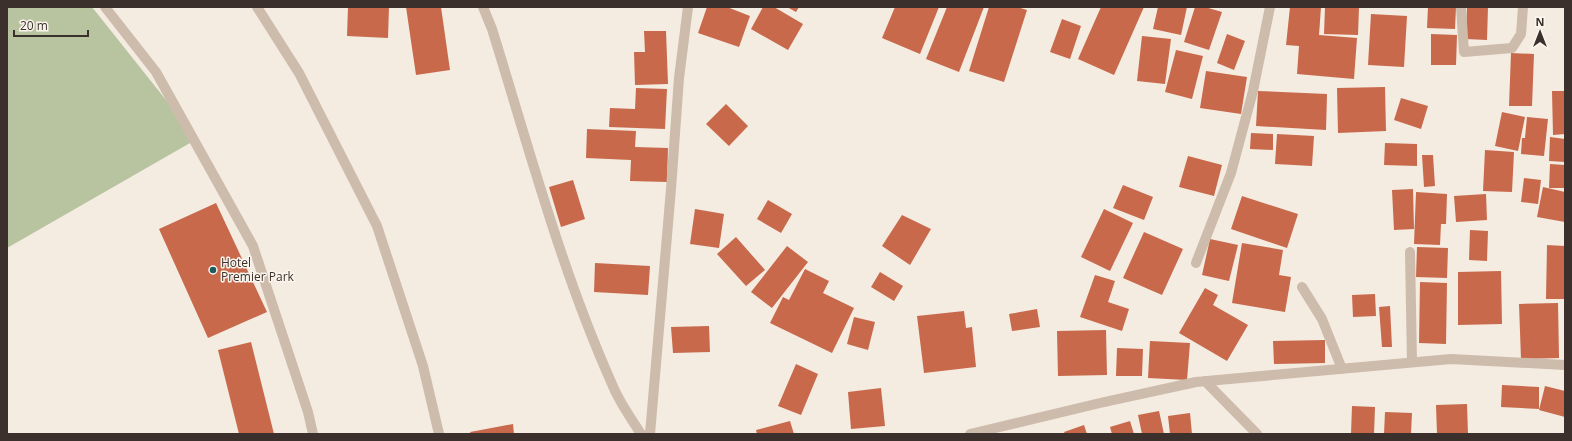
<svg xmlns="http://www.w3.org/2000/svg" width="1572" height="441" viewBox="0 0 1572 441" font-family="'Open Sans',sans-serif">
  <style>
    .green { fill: #b8c4a0 }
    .building { fill: #c8694b }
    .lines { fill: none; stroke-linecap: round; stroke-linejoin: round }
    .minor { stroke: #cdbbac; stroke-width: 10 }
    .tertiary { stroke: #cdbbac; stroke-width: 10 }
    .poi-dot { fill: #1f5a5e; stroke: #fbf5ee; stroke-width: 1.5 }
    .labels { text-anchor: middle; stroke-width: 3; stroke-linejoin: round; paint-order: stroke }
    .poi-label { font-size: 12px; fill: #3b302b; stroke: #fbf5ee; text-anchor: start }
  </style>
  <rect width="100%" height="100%" fill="#f4ebe1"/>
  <path class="green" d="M7 7H92L197 139 7 248Z"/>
  <path class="building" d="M348 7H389L388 38 347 36Z
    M406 7H441L450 70 416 75Z
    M707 7H727L750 16 739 47 698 33Z
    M763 7H774L803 24 788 50 751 29Z
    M787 7H799L796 12Z
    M895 7H939L920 54 882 38Z
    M947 7H984L959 72 926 59Z
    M989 7H1017L1027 10 1004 82 969 71Z
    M1101 7H1144L1114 75 1078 59Z
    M1158 7H1187L1181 35 1153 29Z
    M1195 7H1205L1222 12 1209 50 1184 42Z
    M1290 7H1321L1319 35 1357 38 1354 79 1297 74 1299 46 1286 45Z
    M1325 7H1359L1358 35 1324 34Z
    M1428 7H1456L1455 29 1427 28Z
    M1467 7H1488L1487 40 1466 39Z
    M1371 14 1407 16 1404 67 1368 65Z
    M1062 19 1081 26 1070 59 1050 52Z
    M644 31H666L668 84 635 85 634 52H645Z
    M1227 34 1245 41 1234 70 1217 63Z
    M1431 34 1457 35 1456 65H1431Z
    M1142 36 1171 39 1165 84 1137 81Z
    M1176 50 1203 56 1192 99 1165 92Z
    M1511 53 1534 54 1532 106H1509Z
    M1206 71 1247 77 1241 114 1200 108Z
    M1385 87 1386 131 1338 133 1337 88Z
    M636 88 667 89 665 129 609 127 610 108 635 109Z
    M1258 91 1327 94 1326 130 1256 126Z
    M1552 91H1565V134L1553 135Z
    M1401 98 1428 106 1421 129 1394 120Z
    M726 104 748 126 729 146 706 124Z
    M1502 112 1525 117 1518 151 1495 146Z
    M1527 117 1548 119 1544 156 1521 154 1522 138H1525Z
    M587 129 636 131 635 147 668 148 667 182 630 181 631 160 586 158Z
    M1251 133 1273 134V150L1250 149Z
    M1277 134 1314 136 1312 166 1275 164Z
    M1550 137 1565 139V162L1549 161Z
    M1385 143 1417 144V166L1384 165Z
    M1485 150 1514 152 1512 192 1483 191Z
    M1422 155H1433L1435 186 1424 187Z
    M1188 156 1222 165 1214 196 1179 187Z
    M1550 164 1565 165V188H1549Z
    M1524 178 1541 180 1538 204 1521 202Z
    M573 180 585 219 561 227 549 187Z
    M1123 185 1153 197 1144 220 1113 208Z
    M1543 187 1565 192V222L1537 217Z
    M1413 189 1414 229 1394 230 1392 190Z
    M1416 192 1447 194 1446 224H1441L1440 245 1414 244Z
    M1486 194 1487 220 1456 222 1454 196Z
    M1242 196 1298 214 1287 248 1231 229Z
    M768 200 792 214 781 233 757 219Z
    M216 203 267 312 208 338 159 229Z
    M695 209 724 214 719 248 690 244Z
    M1104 209 1133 223 1110 271 1081 257Z
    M902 215 931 229 910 265 882 246Z
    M1470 230 1488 231 1487 261 1469 260Z
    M1144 232 1183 249 1162 295 1123 278Z
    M736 237 765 270 746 286 717 254Z
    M1210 239 1238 245 1229 281 1202 275Z
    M1242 243 1283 250 1279 275 1291 277 1285 312 1232 303Z
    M1547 245 1565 246V299H1546Z
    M787 246 808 262 772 308 751 292Z
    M1417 247 1448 248 1447 278 1416 277Z
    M595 263 650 266 648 295 594 292Z
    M805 269 829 281 823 293 854 308 832 353 770 323 783 297 789 300Z
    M1501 271 1502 324 1458 325V272Z
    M880 272 903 286 894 301 871 287Z
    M1095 275 1115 281 1108 302 1129 309 1122 331 1080 317Z
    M1420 282 1447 283 1446 344 1419 343Z
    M1205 288 1218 295 1213 305 1248 325 1227 361 1179 333Z
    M1375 294 1376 316 1353 317 1352 295Z
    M1558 303 1559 358 1521 359 1519 304Z
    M1390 306 1392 347H1382L1379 307Z
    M1037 309 1040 327 1012 331 1009 314Z
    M964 311 966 328 972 327 976 367 924 373 917 316Z
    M854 317 875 322 868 350 847 344Z
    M709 326 710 352 673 353 671 327Z
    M1106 330 1107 375 1058 376 1057 331Z
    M1325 340V363L1274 364 1273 341Z
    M1150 341 1190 343 1187 380 1148 378Z
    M251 342 274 434H239L218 350Z
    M1117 348 1143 349 1142 376H1116Z
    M796 364 818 374 801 415 778 406Z
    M1502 385 1539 387V409L1501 407Z
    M1545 386 1565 391V417L1539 410Z
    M881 388 885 426 851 429 848 392Z
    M1467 404 1468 434H1437L1436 405Z
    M1352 406 1375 407 1374 434H1351Z
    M1159 411 1164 434H1142L1138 415Z
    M1385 412 1412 413 1411 434H1384Z
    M1190 413 1192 434H1170L1168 416Z
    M790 421 794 434H757L756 430Z
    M1130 421 1134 434H1112L1110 427Z
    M513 424 514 434H471L470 432Z
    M1084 425 1087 434H1065L1064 432Z"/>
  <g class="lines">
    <path class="minor" d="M483 7 492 29C529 148 561 270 612 384 619 402 631 418 641 434
      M1461 7 1464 52 1512 48 1521 34 1523 7
      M1410 252 1412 362
      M1196 263 1231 173 1253 91 1270 7
      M1302 287 1322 319 1342 369
      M1205 381 1257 434
      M650 434 671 189 679 78 688 7
      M970 434 1100 403 1196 382 1451 359 1565 365"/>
    <path class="tertiary" d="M105 7 156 72 253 246 308 412 313 434
      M257 7 299 73 377 226 423 366 439 434"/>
  </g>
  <circle class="poi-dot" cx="213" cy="270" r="4"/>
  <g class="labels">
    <g class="poi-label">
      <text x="221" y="267">Hotel<tspan x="221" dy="14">Premier Park</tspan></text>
    </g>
  </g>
  <rect width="1572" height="441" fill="none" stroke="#3b302b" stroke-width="16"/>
  <g transform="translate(1540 32)" stroke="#fbf5ee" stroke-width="3" paint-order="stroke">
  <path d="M0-3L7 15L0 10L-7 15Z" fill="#3b302b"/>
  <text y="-6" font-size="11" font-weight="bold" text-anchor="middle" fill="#3b302b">N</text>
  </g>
  <path d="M14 30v6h74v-6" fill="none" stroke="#3b302b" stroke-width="2"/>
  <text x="20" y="30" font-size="12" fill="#3b302b" stroke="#fbf5ee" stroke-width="3" paint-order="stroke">20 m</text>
</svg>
